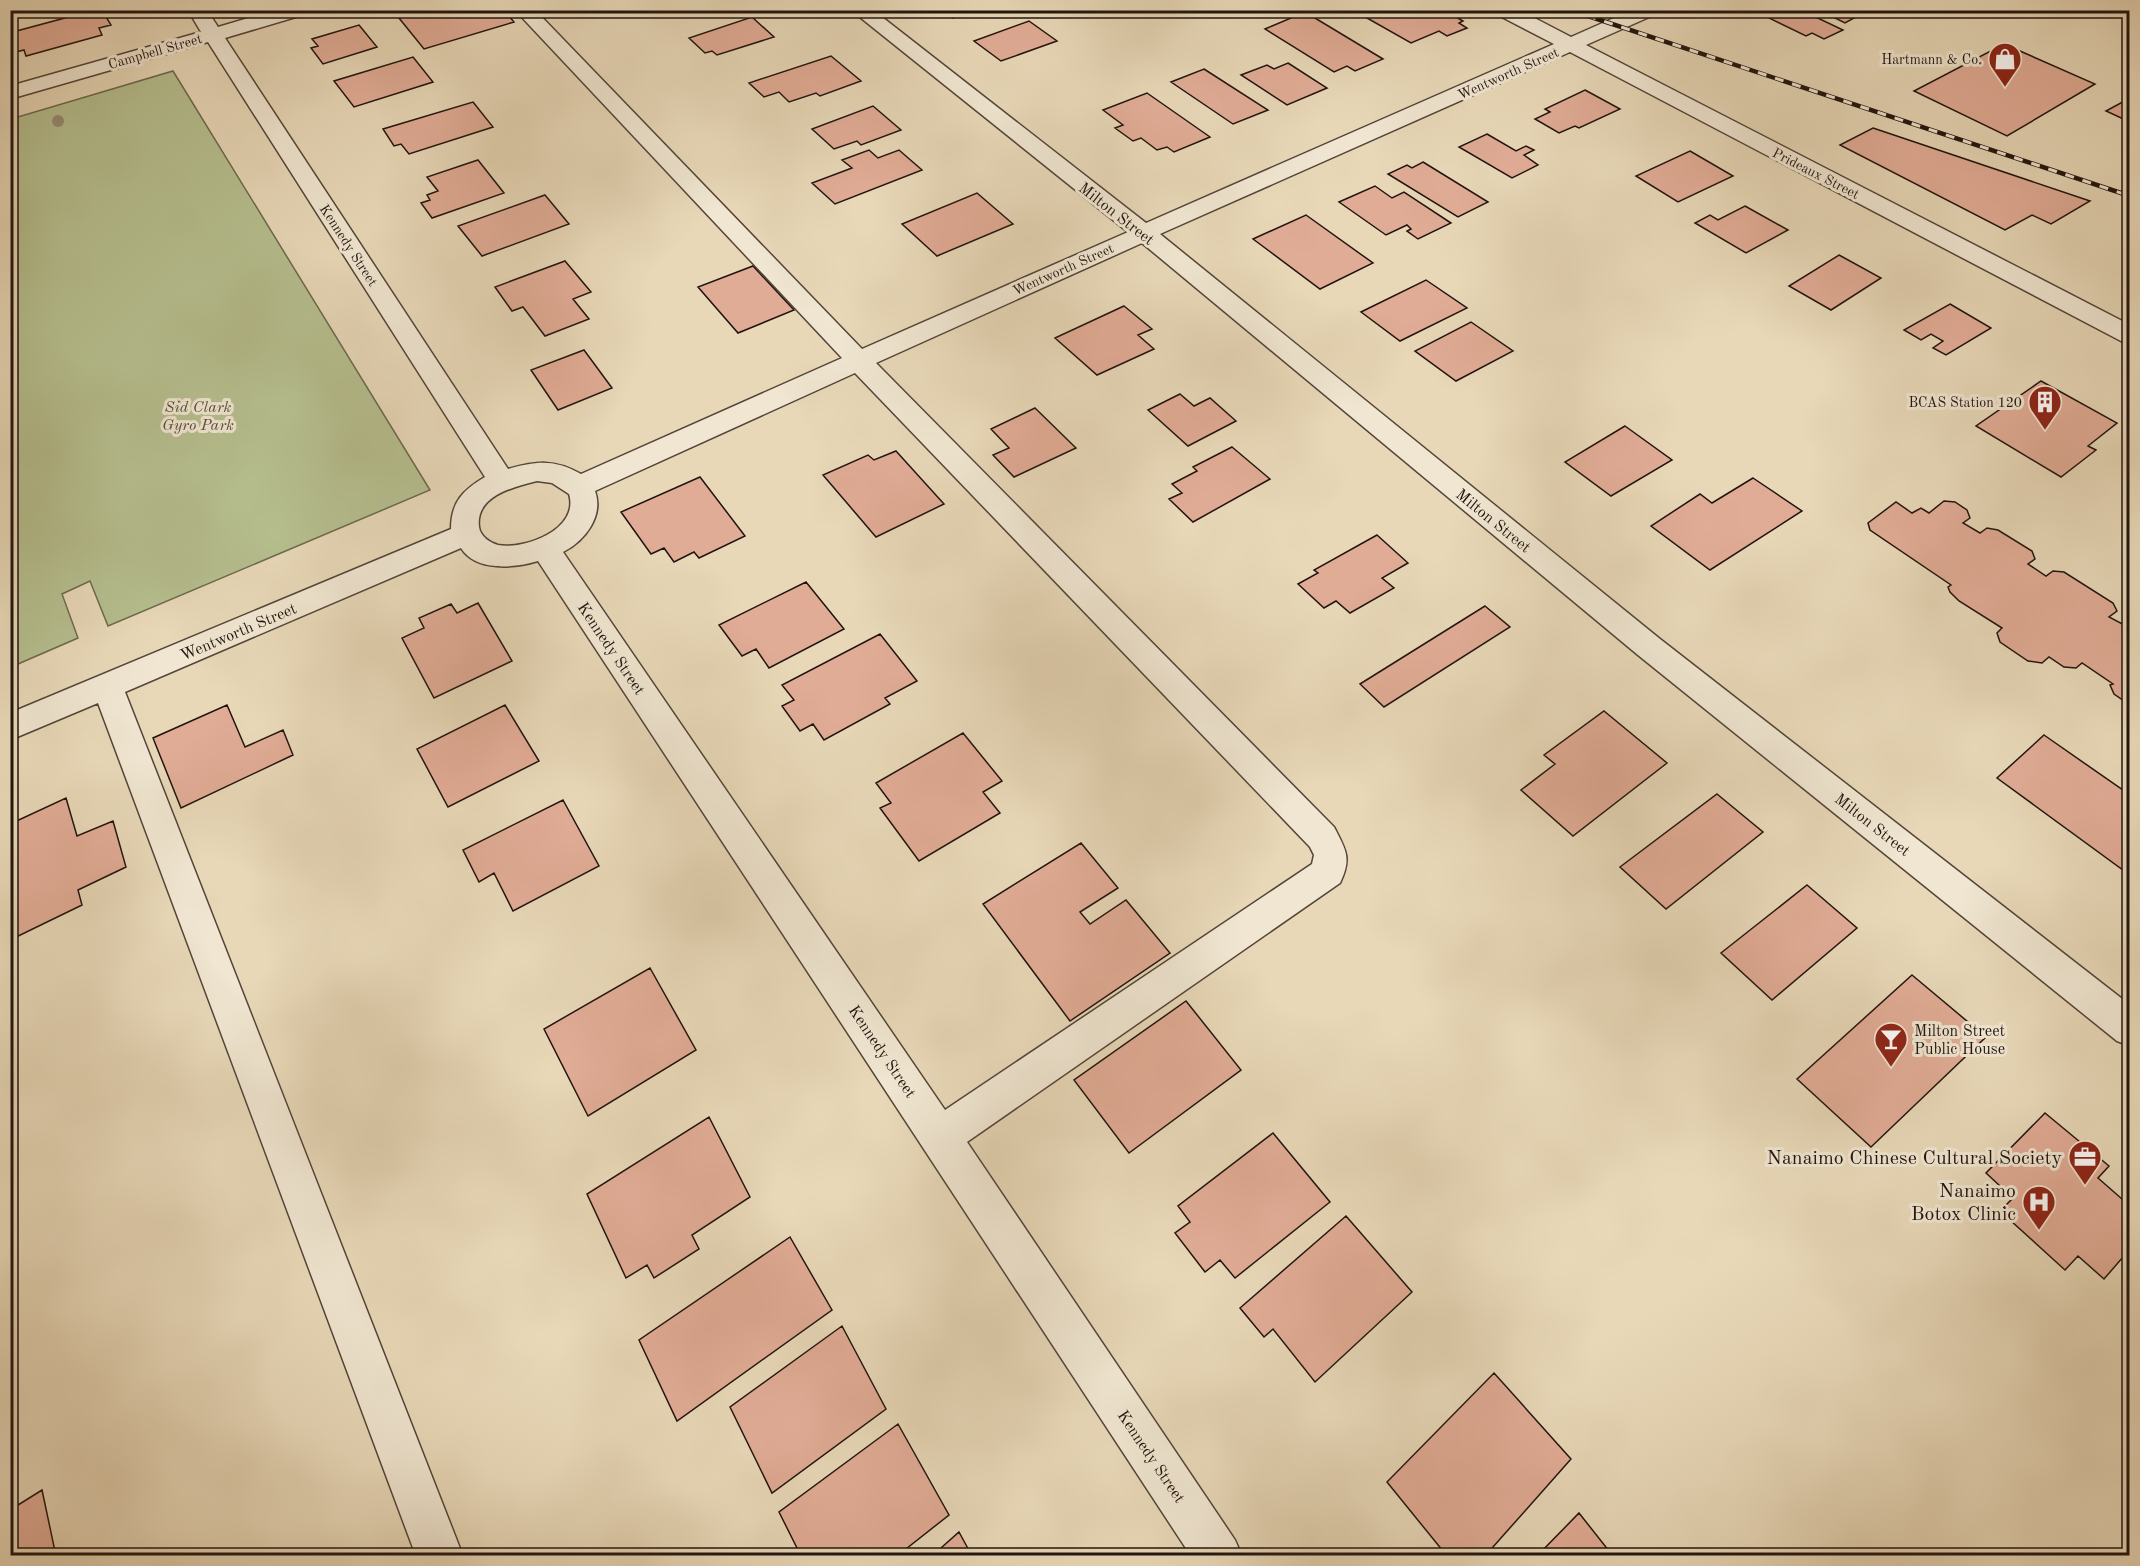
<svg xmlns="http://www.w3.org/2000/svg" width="2140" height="1566" viewBox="0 0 2140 1566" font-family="'Old Standard TT',serif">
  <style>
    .green { fill: #b6bf8f; stroke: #6c6a4f; stroke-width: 1.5 }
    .building { fill: #e1ac96; stroke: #21140f; stroke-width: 1.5 }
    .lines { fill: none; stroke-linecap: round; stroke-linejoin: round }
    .minor-casing { stroke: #534539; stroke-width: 3 }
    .minor { fill: #f0e6d1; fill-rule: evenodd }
    .rail-casing { stroke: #21140f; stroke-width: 4.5 }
    .rail { stroke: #f0e6d1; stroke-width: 3; stroke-dasharray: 9; stroke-linecap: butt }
    .tree { fill: #978d74 }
    .labels { text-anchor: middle; stroke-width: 6; stroke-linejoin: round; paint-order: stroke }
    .far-street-label { font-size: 14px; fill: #21140f; stroke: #f0e6d1 }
    .far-poi-label { font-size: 14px; fill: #21140f; stroke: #f0e6d1; text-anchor: end }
    .street-label { font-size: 16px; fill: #21140f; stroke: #f0e6d1 }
    .park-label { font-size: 16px; font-style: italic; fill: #55503c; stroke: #f0e6d1 }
    .poi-label { font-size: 16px; fill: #21140f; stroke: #f0e6d1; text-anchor: start }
    .near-poi-label { font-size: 20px; fill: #21140f; stroke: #f0e6d1; text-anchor: end }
  </style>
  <rect width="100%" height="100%" fill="#e8d8b8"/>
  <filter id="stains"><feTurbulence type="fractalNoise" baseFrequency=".00333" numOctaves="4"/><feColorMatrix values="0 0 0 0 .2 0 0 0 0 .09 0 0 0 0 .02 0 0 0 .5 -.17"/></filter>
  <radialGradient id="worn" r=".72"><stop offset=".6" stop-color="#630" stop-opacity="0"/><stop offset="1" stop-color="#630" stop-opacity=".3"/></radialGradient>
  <path class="green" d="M173 71 430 490 108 626 90 581 62 594 78 638 11 667 10 376 13 375 10 368 11 119Z"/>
  <path class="building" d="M423 10H504L514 22 424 49 399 18Z
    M942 10H974L953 18Z
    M1385 10H1444L1463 21 1459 23 1467 28 1447 36 1439 31 1411 43 1367 18Z
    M1779 10H1801L1843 30 1824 39 1812 33 1806 36 1767 17Z
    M1819 10H1865L1867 11 1845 23Z
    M91 11 94 17 105 15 111 25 99 28 102 35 26 56 24 50 12 53 10 50V35L15 34 13 32Z
    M1305 12 1383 59 1355 71 1347 66 1334 72 1265 29Z
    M752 17 774 37 717 55 712 51 705 53 689 38Z
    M1029 21 1057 41 1001 61 974 41Z
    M359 25 377 47 323 64 311 48 318 46 312 39Z
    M2004 44 2095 84 2007 136 1914 91Z
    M831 56 861 81 820 96 816 93 789 102 779 92 764 97 749 83Z
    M413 57 433 82 354 107 334 81Z
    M1288 63 1327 88 1287 105 1241 75 1267 65 1274 69Z
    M1204 69 1268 110 1233 124 1171 82Z
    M1585 90 1620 109 1579 128 1575 126 1559 133 1535 119 1550 112 1545 109Z
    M1147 93 1210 137 1174 152 1167 147 1157 150 1141 138 1133 141 1115 128 1123 125 1103 110Z
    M2130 98V122L2106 111Z
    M473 102 493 127 409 154 401 144 394 146 383 129Z
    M873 106 901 130 861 145 857 141 834 149 812 129Z
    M1873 128 2090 201 2051 224 2032 215 2005 230 1840 145Z
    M1487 134 1516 151 1526 146 1534 150 1524 155 1538 165 1512 178 1459 147Z
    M869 150 878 158 899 150 922 170 835 204 812 183 852 168 842 160Z
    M1690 151 1733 176 1678 202 1636 176Z
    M478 160 504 193 432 218 421 203 430 200 427 195 438 191 427 177Z
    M1423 162 1488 202 1458 217 1388 174 1407 165 1412 168Z
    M1375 186 1392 198 1404 192 1451 223 1418 239 1407 231 1411 229 1407 225 1386 235 1339 202Z
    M977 193 1013 224 937 256 902 224Z
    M545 195 569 224 482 256 458 226Z
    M1745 206 1788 230 1746 253 1695 223 1710 215 1718 220Z
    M1306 215 1373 263 1320 289 1253 239Z
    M1839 255 1881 278 1831 310 1789 286Z
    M565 261 591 292 573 299 589 319 545 336 523 307 512 311 495 287Z
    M753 266 794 310 738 333 698 287Z
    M1426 280 1467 308 1400 341 1361 312Z
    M1950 304 1991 328 1946 355 1933 348 1943 341 1931 334 1921 340 1904 330Z
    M1124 306 1152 329 1138 335 1154 349 1097 375 1055 338Z
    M1471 322 1513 351 1456 381 1415 351Z
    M584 350 612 388 558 410 531 370Z
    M2041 381 2117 423 2088 446 2096 450 2061 477 1976 426Z
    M1180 394 1194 406 1210 398 1236 421 1188 446 1148 410Z
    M1035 408 1076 448 1014 477 993 455 1009 448 991 429Z
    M1625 426 1672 460 1611 496 1565 462Z
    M1232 447 1270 479 1193 522 1169 499 1182 493 1172 484 1197 471 1193 467Z
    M896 451 944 504 876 537 823 475 868 455 874 460Z
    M700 477 745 536 699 558 694 552 674 562 664 548 651 554 621 512Z
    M1753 478 1802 511 1710 570 1651 526 1700 494 1712 503Z
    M1944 501 1955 502 1967 510 1970 518 1963 523 1980 533 1987 528 1998 530 2032 551 2035 559 2028 564 2046 576 2053 571 2064 572 2113 603 2117 611 2109 617 2130 628V705L2114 694 2110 685 2113 684 2082 663 2076 668 2064 667 2049 657 2042 663 2028 661 2000 642 1997 633 2002 628 1959 601 1950 592 1948 587 1951 585 1870 530 1868 523 1896 502 1912 513 1921 508 1929 513Z
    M1377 535 1408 563 1382 578 1394 588 1350 613 1336 601 1324 608 1298 584 1318 573 1314 570Z
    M806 582 844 629 769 668 756 649 742 656 719 625Z
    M478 603 512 661 434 698 402 638 424 628 419 618 451 604 457 613Z
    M1485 606 1510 627 1384 707 1360 684Z
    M880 634 917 681 885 698 890 704 824 740 813 724 800 731 782 706 794 700 782 685Z
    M227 705 245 747 283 730 293 755 181 808 153 738Z
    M505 705 539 761 448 807 417 749Z
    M1604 711 1667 763 1573 836 1521 790 1555 764 1544 755Z
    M963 733 1002 781 983 792 1000 813 919 861 880 808 891 803 876 783Z
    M2044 735 2130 795V864L2123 870 1997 778Z
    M1717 794 1763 832 1666 909 1620 867Z
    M66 798 77 836 113 821 126 867 78 890 82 905 10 940V824Z
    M563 800 599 866 513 911 494 873 479 882 463 850Z
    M1081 843 1118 888 1080 912 1090 924 1126 900 1170 953 1070 1021 983 904Z
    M1807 885 1857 928 1772 1000 1721 953Z
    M650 968 696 1050 588 1116 544 1029Z
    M1912 975 1986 1037 1871 1147 1797 1079Z
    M1186 1001 1241 1070 1129 1153 1074 1080Z
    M2045 1113 2109 1166 2098 1178 2130 1206V1249L2104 1279 2078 1256 2065 1270 2000 1211 2013 1198 1986 1173Z
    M709 1117 750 1197 692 1235 699 1249 654 1278 647 1265 626 1278 587 1194Z
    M1273 1133 1330 1202 1235 1278 1220 1260 1205 1272 1175 1233 1190 1222 1178 1206Z
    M1346 1216 1412 1292 1315 1382 1273 1329 1264 1337 1240 1308Z
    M790 1237 832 1310 677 1421 639 1340Z
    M842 1326 886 1409 772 1493 730 1407Z
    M1494 1373 1571 1459 1485 1556H1447L1387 1482Z
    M898 1424 949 1515 897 1556H801L779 1512Z
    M42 1490 56 1556H10V1510Z
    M1579 1513 1613 1556H1537Z
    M959 1532 972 1556H932Z"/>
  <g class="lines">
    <g class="minor-casing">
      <path id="minor" d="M188 10H207L218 27 276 10H308L306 14 225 38 508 469C537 461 554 459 581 474L842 358 515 10H535L862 349 1128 232 851 10H873L1146 223 1554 44 1496 14 1494 10H1519L1571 37 1632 10H1658L1656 14 1586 45 2130 325V343L2121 341 1570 52 1160 234 1660 639 2130 1005V1046L2117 1041 1638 655 1142 243 876 363 1334 827C1346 850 1352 858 1340 883L967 1142 1235 1540 1242 1556H1191L538 561C515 568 476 572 461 548L125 692 463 1556H416L98 703 10 740V713L451 529C451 502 463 490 485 477L208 42 10 99V86L201 32ZM855 373 1310 847 1314 855 1312 864 945 1110 563 552C585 541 604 516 595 491ZM537 481 552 483 569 494C580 529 525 550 498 545 490 543 480 536 479 527 475 496 513 487 537 481Z
        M2112 10H2130V20L2114 14Z"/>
    </g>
    <use href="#minor" class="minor"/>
    <g class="rail-casing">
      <path id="rail" d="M1570 10 2130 196"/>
    </g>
    <use href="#rail" class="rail"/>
  </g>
  <circle class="tree" cx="58" cy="121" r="6"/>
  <defs>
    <g id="shop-pin" transform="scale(1.725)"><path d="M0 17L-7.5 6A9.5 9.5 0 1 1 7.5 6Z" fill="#8f2418" stroke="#f0e6d1"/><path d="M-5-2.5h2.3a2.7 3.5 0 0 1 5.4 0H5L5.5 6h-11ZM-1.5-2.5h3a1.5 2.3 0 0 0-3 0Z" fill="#fff"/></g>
    <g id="building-pin" transform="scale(1.725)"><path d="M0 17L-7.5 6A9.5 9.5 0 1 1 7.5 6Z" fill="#8f2418" stroke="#f0e6d1"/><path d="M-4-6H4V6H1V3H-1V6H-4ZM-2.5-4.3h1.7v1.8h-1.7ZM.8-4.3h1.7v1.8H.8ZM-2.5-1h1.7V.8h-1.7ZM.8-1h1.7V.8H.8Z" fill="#fff"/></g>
    <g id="bar-pin" transform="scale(1.725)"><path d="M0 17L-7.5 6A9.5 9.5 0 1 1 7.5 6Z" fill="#8f2418" stroke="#f0e6d1"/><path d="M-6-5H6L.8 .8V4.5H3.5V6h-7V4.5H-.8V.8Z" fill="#fff"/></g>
    <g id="office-pin" transform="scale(1.725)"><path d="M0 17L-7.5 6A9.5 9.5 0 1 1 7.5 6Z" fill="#8f2418" stroke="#f0e6d1"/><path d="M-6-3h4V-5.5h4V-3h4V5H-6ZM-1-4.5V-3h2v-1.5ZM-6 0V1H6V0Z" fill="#fff"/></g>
    <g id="hospital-pin" transform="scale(1.725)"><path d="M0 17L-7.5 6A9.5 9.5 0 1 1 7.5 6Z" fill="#8f2418" stroke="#f0e6d1"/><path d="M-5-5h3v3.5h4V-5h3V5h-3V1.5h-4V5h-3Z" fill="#fff"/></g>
  </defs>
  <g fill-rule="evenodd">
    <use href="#shop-pin" x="2005" y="59"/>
    <use href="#building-pin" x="2045" y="402"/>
    <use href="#bar-pin" x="1891" y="1039"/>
    <use href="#office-pin" x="2085" y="1157"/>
    <use href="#hospital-pin" x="2039" y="1202"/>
  </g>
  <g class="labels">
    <g class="far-street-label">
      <text transform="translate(155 51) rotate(-16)" y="5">Campbell Street</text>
      <text transform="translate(1508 73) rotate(-24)" y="5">Wentworth Street</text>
      <text transform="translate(1816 173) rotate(27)" y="5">Prideaux Street</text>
      <text transform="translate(349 245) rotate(57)" y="5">Kennedy Street</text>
      <text transform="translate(1063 269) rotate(-24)" y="5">Wentworth Street</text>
    </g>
    <g class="far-poi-label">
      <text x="1982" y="64">Hartmann &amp; Co.</text>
      <text x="2022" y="407">BCAS Station 120</text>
    </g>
    <g class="street-label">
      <text transform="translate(1117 213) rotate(38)" y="6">Milton Street</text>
      <text transform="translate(1494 520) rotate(39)" y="6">Milton Street</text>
      <text transform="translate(238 631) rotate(-23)" y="6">Wentworth Street</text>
      <text transform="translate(612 648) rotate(56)" y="6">Kennedy Street</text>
      <text transform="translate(1873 824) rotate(38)" y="6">Milton Street</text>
      <text transform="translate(883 1051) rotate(56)" y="6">Kennedy Street</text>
      <text transform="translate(1152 1456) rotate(56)" y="6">Kennedy Street</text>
    </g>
    <g class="park-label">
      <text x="198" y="412">Sid Clark<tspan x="198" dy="18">Gyro Park</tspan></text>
    </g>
    <g class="poi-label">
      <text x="1914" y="1036">Milton Street<tspan x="1914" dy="18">Public House</tspan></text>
    </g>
    <g class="near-poi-label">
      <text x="2062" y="1164">Nanaimo Chinese Cultural Society</text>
      <text x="2016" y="1197">Nanaimo<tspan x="2016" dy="23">Botox Clinic</tspan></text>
    </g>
  </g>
  <rect width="2140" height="1566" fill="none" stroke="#e8d8b8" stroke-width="36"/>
  <rect x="12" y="12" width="2116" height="1542" fill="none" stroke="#21140f" stroke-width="3"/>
  <rect x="18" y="18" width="2104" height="1530" fill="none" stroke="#21140f" stroke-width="1.5"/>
  <rect width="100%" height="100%" filter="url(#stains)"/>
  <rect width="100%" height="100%" fill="url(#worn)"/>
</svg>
